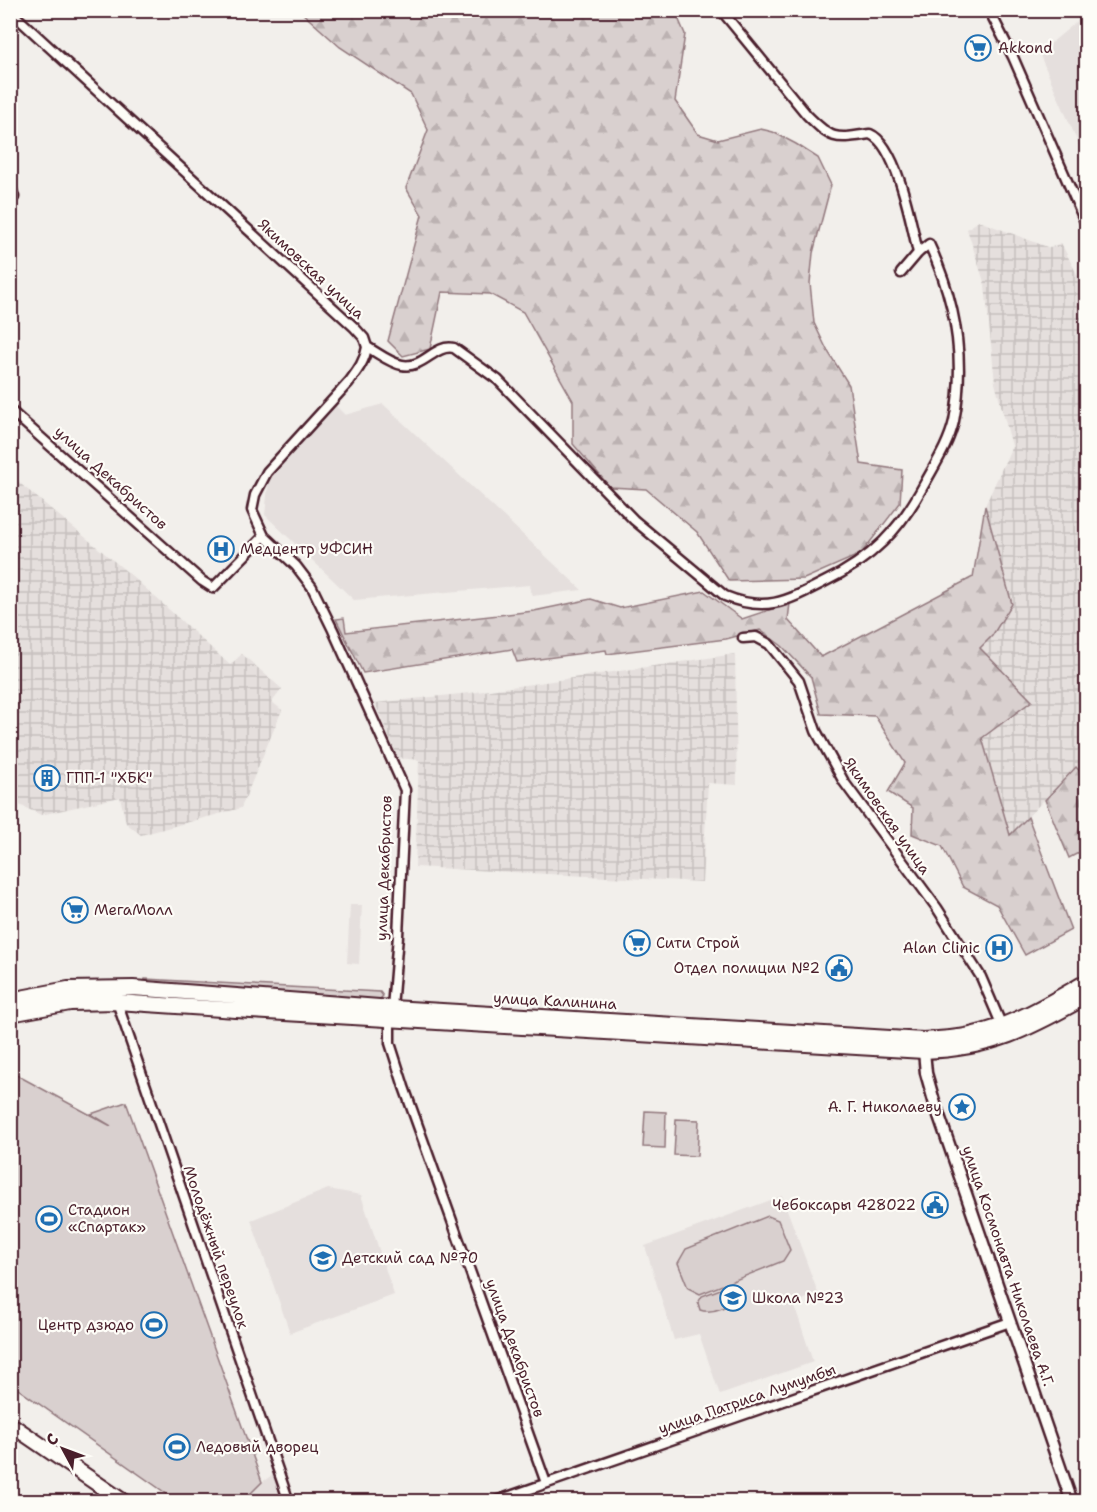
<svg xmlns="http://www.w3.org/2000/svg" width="1097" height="1512" viewBox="0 0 1097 1512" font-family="'Shantell Sans',sans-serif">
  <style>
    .built { fill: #e5dfdd }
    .industrial { fill: url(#industrial-grid) }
    .green { fill: #d9d0cf; stroke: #92787d; stroke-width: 1.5 }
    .forest { fill: url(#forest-firs); stroke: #92787d; stroke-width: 1.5 }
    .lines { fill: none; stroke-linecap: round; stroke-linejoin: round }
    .minor-casing { stroke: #4a1f2b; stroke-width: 13 }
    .tertiary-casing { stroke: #4a1f2b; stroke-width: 15 }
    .primary-casing { stroke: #4a1f2b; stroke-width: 18 }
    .minor { stroke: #fdfcf7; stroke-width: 8 }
    .tertiary { stroke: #fdfcf7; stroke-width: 10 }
    .primary { stroke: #fdfcf7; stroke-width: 14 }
    .labels { text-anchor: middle; stroke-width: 4.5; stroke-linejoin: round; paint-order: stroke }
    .poi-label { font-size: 15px; fill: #4a1f2b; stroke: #fdfcf7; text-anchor: start }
    .street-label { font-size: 15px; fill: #4a1f2b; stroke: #fdfcf7 }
  </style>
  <defs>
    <pattern id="industrial-grid" width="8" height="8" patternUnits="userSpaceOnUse" patternTransform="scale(1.5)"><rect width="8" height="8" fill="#e5dfdd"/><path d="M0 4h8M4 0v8" fill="none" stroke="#c6bfbe"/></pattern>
    <pattern id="forest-firs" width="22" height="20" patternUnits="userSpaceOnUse" patternTransform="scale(1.5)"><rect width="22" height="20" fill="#d9d0cf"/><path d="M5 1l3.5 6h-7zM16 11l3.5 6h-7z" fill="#bcb2b2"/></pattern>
  </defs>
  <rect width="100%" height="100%" fill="#f2efeb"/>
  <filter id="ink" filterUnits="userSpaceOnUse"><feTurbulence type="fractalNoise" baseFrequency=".0167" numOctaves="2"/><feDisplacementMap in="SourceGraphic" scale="12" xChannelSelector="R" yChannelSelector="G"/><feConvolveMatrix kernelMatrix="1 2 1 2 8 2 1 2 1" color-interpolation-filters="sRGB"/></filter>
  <g filter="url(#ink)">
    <path class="built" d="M1086 14V161L1039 53Z
      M383 404 582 590 532 596 530 585 354 600 265 515 269 477 336 406 345 415Z
      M350 905H362L359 964 347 963Z
      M328 1189 361 1195 394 1295 290 1333 251 1220Z
      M782 1196 818 1293 794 1304 813 1362 720 1395 699 1334 674 1340 645 1246Z
      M274 1474 283 1501 243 1502 262 1482Z"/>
    <path class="industrial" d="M979 221 1050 248 1061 243 1084 288 1086 287V778L1075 768 1010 835 982 738 980 648 992 636 1012 604 985 506 1012 446 995 383 985 285 967 229Z
      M11 476 132 576 230 665 242 654 282 689 272 702 282 710 241 808 141 835 126 823 120 797 41 815 11 801Z
      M735 654 737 785 708 783 702 882 415 867 419 760 398 758 375 703 470 693Z"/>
    <path class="green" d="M145 979 380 992 383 996 379 1000 148 986 143 983Z
      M11 1072 111 1126 91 1114 126 1102 262 1482 243 1501H177L11 1384Z
      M645 1111 666 1112 665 1148 643 1147Z
      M676 1119 699 1120 697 1156 674 1155Z
      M768 1216 778 1220 790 1250 783 1261 700 1294 688 1288 678 1263 686 1249Z
      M723 1288 729 1289 735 1295C733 1307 711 1314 700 1310L698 1303 702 1296Z"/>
    <path class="forest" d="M300 11H675L685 34 675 101 698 134 718 140 761 129 773 132 796 144 818 158 831 185 813 253 810 283 814 323 827 350 849 385 861 464 902 470 900 503 861 554 804 579 729 581 697 532 646 489 610 487 573 444V401L523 312 490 294 442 292 430 349 403 356 388 341 422 215 406 188 428 130 411 94 340 47Z
      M985 506 1012 604 992 636 980 648 1032 701 982 738 1010 835 1028 817 1071 930 1025 955 997 905 963 887 942 846 912 834 913 808 888 792 905 763 875 716 821 714 811 677 782 646 760 630 726 639 607 654 606 650 517 662 512 649 363 673 336 619 344 618 346 632 534 611 591 599 620 608 704 591 742 619 790 603 788 620 821 657 973 577Z
      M1076 767 1086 778V849L1069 858 1045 800Z"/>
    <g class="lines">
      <g class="minor-casing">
        <path id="minor" d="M721 10 807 115C833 141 835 139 870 134 897 145 912 226 918 253
          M989 10 1013 57 1086 224
          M10 11 354 327 364 338 367 347C378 353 390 363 402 365 424 369 434 344 454 348L498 380 634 520 725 596C766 613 787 601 824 582 872 559 900 530 925 483 936 463 949 443 954 421 966 359 956 301 929 244L918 253 901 273
          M10 184 14 197 10 201
          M367 347C365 361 357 371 349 382L267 472 255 495 252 510 264 536 296 566 312 587 333 630 405 790 398 936 392 1008
          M10 410 202 581 213 588 264 536
          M743 638 756 637 769 644 799 681 816 731 844 782 937 908 981 977 1002 1026
          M117 1002 289 1502
          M390 1020V1043L404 1087 546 1483
          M493 1502 1010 1322"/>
      </g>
      <g class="tertiary-casing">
        <path id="tertiary" d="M924 1051 926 1073 934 1101 1072 1502"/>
      </g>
      <g class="primary-casing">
        <path id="primary" d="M10 1000 68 989 133 988 392 1008 923 1040C939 1039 955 1038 970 1035 1012 1026 1050 1003 1086 982
          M10 1014 70 1003 117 1002 251 1011 924 1051C991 1049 1029 1029 1086 997
          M10 1424 124 1502"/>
      </g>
      <use href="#minor" class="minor"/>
      <use href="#tertiary" class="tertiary"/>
      <use href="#primary" class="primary"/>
    </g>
  </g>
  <defs>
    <g id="supermarket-ring" transform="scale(1.35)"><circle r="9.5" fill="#fdfcf7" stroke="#1f6fb2" stroke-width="1.5"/><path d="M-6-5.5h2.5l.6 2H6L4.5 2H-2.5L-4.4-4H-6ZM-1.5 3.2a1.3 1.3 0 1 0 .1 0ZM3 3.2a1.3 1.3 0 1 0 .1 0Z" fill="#1f6fb2"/></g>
    <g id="hospital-ring" transform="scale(1.35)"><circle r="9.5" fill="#fdfcf7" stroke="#1f6fb2" stroke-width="1.5"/><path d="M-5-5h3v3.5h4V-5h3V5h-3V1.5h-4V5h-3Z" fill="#1f6fb2"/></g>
    <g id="building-ring" transform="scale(1.35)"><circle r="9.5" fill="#fdfcf7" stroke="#1f6fb2" stroke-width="1.5"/><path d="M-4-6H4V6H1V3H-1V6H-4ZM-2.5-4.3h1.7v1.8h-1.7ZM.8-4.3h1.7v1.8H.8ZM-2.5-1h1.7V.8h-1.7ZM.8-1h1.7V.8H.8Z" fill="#1f6fb2"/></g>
    <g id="civic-ring" transform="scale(1.35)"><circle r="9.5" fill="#fdfcf7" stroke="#1f6fb2" stroke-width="1.5"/><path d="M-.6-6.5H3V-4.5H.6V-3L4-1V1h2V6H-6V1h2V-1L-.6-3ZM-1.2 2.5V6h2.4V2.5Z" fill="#1f6fb2"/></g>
    <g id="sight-ring" transform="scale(1.35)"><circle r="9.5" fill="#fdfcf7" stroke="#1f6fb2" stroke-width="1.5"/><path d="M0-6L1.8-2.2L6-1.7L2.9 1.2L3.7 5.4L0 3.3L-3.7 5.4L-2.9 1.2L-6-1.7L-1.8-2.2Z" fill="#1f6fb2"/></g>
    <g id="stadium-ring" transform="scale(1.35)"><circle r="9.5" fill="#fdfcf7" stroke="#1f6fb2" stroke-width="1.5"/><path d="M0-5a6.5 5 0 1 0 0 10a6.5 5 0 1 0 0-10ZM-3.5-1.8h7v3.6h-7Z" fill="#1f6fb2"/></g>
    <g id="school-ring" transform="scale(1.35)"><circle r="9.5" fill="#fdfcf7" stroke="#1f6fb2" stroke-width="1.5"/><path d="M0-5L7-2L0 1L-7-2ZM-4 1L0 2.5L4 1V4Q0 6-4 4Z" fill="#1f6fb2"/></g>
  </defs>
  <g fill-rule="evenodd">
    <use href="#supermarket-ring" x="978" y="48"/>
    <use href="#hospital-ring" x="221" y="549"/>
    <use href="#building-ring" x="47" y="778"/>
    <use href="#supermarket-ring" x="75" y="910"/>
    <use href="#supermarket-ring" x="637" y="943"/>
    <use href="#hospital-ring" x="999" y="948"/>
    <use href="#civic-ring" x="839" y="968"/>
    <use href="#sight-ring" x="962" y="1107"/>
    <use href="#civic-ring" x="935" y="1205"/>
    <use href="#stadium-ring" x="49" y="1219"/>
    <use href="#school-ring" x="323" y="1258"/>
    <use href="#school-ring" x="733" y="1298"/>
    <use href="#stadium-ring" x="154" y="1325"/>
    <use href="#stadium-ring" x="177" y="1447"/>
  </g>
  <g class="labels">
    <g class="poi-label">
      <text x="998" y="53">Akkond</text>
      <text x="240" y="554">Медцентр УФСИН</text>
      <text x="66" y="783">ГПП-1 "ХБК"</text>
      <text x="94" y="915">МегаМолл</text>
      <text x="656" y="948">Сити Строй</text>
      <text x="980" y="953" text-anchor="end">Alan Clinic</text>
      <text x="820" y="973" text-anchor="end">Отдел полиции №2</text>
      <text x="942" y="1112" text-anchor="end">А. Г. Николаеву</text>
      <text x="916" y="1210" text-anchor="end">Чебоксары 428022</text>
      <text x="68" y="1215">Стадион<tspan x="68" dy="17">«Спартак»</tspan></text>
      <text x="342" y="1263">Детский сад №70</text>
      <text x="752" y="1303">Школа №23</text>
      <text x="134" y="1330" text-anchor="end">Центр дзюдо</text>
      <text x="196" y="1452">Ледовый дворец</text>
    </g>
    <g class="street-label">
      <text transform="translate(311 269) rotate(43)" y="5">Якимовская улица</text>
      <text transform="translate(111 478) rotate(42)" y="5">улица Декабристов</text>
      <text transform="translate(887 816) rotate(55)" y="5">Якимовская улица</text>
      <text transform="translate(384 868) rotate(-88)" y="5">улица Декабристов</text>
      <text transform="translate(555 1001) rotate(3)" y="5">улица Калинина</text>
      <text transform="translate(216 1247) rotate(71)" y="5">Молодёжный переулок</text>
      <text transform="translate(1008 1266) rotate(71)" y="5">улица Космонавта Николаева А.Г.</text>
      <text transform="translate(515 1348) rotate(70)" y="5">улица Декабристов</text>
      <text transform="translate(747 1399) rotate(-19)" y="5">улица Патриса Лумумбы</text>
    </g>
  </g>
  <rect width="1097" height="1512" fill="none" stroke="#fdfcf7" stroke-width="36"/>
  <rect x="18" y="18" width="1061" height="1476" fill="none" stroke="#4a1f2b" stroke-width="2" filter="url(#ink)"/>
  <g transform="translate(63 1449) rotate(311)" stroke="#fdfcf7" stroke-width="4.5" paint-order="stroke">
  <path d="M0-4.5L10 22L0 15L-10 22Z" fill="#4a1f2b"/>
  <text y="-9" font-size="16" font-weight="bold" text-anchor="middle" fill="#4a1f2b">С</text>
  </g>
</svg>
